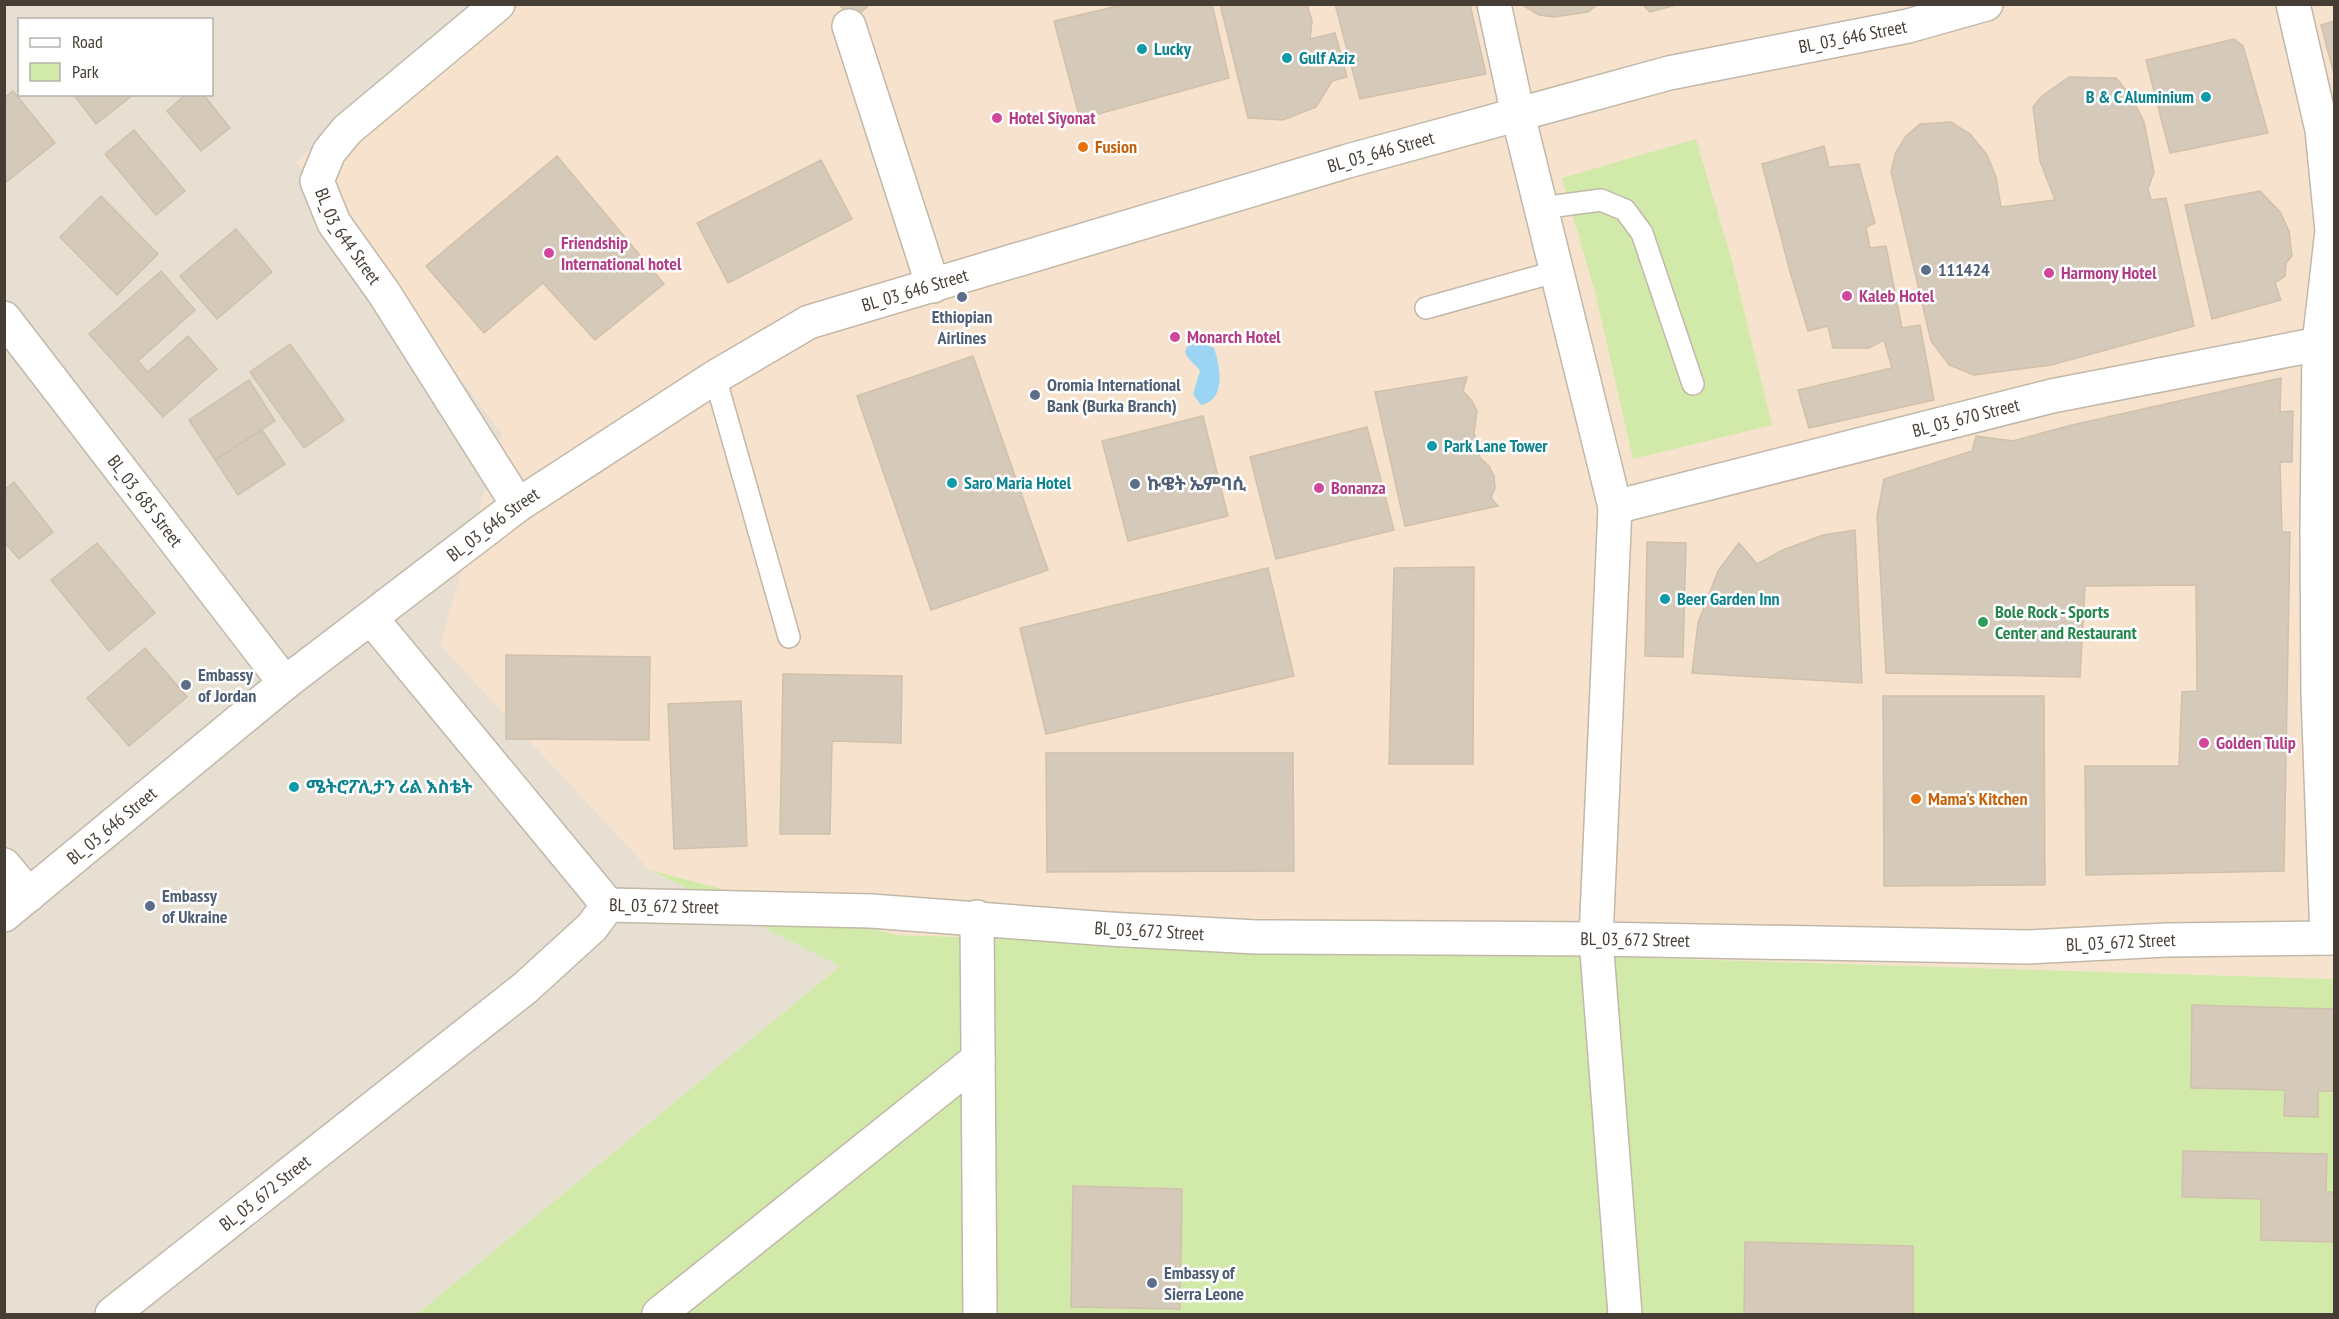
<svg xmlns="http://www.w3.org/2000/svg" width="2339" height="1319" viewBox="0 0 2339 1319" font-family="'PT Sans Narrow','Noto Sans Ethiopic',sans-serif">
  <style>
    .residential { fill: #e7dfd2; fill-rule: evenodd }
    .commercial { fill: #f7e3cd }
    .green { fill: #d1eaaa }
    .water { fill: #9cd5f4 }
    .building { fill: #d5c9b9; stroke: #d0c0ac; stroke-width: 1.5 }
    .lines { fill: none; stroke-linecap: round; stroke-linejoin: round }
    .lane-casing { stroke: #c2b8a9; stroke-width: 24 }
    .street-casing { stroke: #c2b8a9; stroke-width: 36 }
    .lane { stroke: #fff; stroke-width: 21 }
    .street { stroke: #fff; stroke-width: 33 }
    .culture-dot { fill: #0f9aa8; stroke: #fff; stroke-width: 2 }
    .hotel-dot { fill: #d1479c; stroke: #fff; stroke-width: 2 }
    .food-dot { fill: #e8710a; stroke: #fff; stroke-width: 2 }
    .service-dot { fill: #5c6f8a; stroke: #fff; stroke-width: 2 }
    .leisure-dot { fill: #2e9e5b; stroke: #fff; stroke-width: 2 }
    .labels { text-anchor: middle; stroke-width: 5; stroke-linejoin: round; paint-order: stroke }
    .street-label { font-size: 18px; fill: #463e34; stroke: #fff }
    .culture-label { font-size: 18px; font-weight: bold; fill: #0d838f; stroke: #fff; text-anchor: start }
    .hotel-label { font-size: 18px; font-weight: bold; fill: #b23c85; stroke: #fff; text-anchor: start }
    .food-label { font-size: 18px; font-weight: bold; fill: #c56008; stroke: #fff; text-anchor: start }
    .service-label { font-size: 18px; font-weight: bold; fill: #4e5e75; stroke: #fff; text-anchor: start }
    .leisure-label { font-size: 18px; font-weight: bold; fill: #27864d; stroke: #fff; text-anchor: start }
  </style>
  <rect width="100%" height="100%" fill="#f3eee4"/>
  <path class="residential" d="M5 5H478L296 162 502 433 441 645 650 870 840 966 417 1314H5ZM20 20H212V94H20Z"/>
  <path class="commercial" d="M478 5H2334V979L897 935 650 870 440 645 502 433 296 162Z"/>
  <path class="green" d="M1696 139 1731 258 1772 425 1633 459 1596 296 1562 178Z
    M650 870 897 935 2334 979V1314H417L840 966Z"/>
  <path class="water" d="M1199 340 1214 348C1220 366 1227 400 1201 405L1193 394 1200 371C1192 359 1172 351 1199 340Z"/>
  <path class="building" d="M839 4H870L853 20Z
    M1126 4H1212L1229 78 1080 119 1054 21Z
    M1220 4H1307L1312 21 1310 39 1335 33 1347 77 1332 81 1316 107 1283 120 1248 118Z
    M1335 4H1470L1486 74 1360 99Z
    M1521 4H1598L1588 12 1554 17 1539 15Z
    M1642 4H1680L1650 12Z
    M2334 21V74L2321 25Z
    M2234 39 2243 46 2268 133 2170 153 2146 60Z
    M2069 77 2116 78 2132 98 2144 122 2154 172 2148 189 2151 200 2166 198 2194 326 2051 365 1974 375 1949 365 1931 341 1891 171 1896 152 1906 136 1920 124 1951 122 1970 134 1987 155 1996 177 2001 207 2055 200 2040 161 2033 107 2042 96Z
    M13 91 55 143 4 184V98Z
    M73 94H134L96 124Z
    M186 94H203L230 128 201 151 167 111Z
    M134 130 185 191 156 215 105 154Z
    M1824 146 1829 167 1859 164 1875 223 1866 227 1870 248 1886 246 1902 328 1920 325 1934 400 1809 428 1798 390 1892 368 1884 340 1869 348H1833L1828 326 1808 331 1789 268 1762 164Z
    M557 156 664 284 595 340 543 283 484 333 426 266Z
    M821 160 852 219 728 283 697 223Z
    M2260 191 2280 212 2289 231 2292 256 2286 263 2285 276 2275 283 2281 300 2212 319 2185 205Z
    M101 196 158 254 117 295 60 237Z
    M236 229 272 272 217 319 180 276Z
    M161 271 195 310 138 361 148 372 188 336 217 369 163 417 89 334Z
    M290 344 344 420 304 448 250 372Z
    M973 356 1048 570 931 610 857 396Z
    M1467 377 1463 391 1472 401 1477 411 1474 433 1480 458 1489 466 1494 476 1495 488 1491 498 1498 506 1405 526 1375 392Z
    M2281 378 2280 412 2293 411 2292 462H2280L2282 532H2290L2284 871 2086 875 2085 766H2179L2182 692 2197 691 2196 585 2085 586 2080 677 1886 673 1877 516 1884 479 1972 451 1976 436 2013 441 2072 425Z
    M249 380 275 421 215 460 189 420Z
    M1203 416 1228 516 1128 541 1102 441Z
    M1367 427 1394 530 1276 559 1250 457Z
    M262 430 285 464 238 495 215 460Z
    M14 482 53 532 19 559 4 542V490Z
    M1855 530 1862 683 1692 673 1698 623 1718 571 1739 543 1757 564 1783 550 1823 535Z
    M1647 542 1686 543 1683 657 1645 656Z
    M97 543 155 613 109 651 51 580Z
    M1474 567 1473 764H1389L1394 568Z
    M1268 568 1294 676 1046 734 1020 628Z
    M145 648 187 697 129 746 87 698Z
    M506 655 650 657 649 740 506 739Z
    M783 674 902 676 901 743 832 741 830 834H780Z
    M1883 696H2044L2045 885 1884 886Z
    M741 701 747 846 674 849 668 704Z
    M1046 753H1293L1294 871 1047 872Z
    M2192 1005 2334 1009V1091H2318V1117L2284 1116 2285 1090 2191 1088Z
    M2183 1151 2327 1154 2326 1192H2334V1242L2261 1240V1199L2182 1197Z
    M1073 1186 1182 1189 1180 1309 1071 1307Z
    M1745 1242 1913 1246V1314H1744Z"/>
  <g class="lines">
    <g class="lane-casing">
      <path id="lane" d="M1541 208 1601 200 1625 210 1642 233 1693 384
        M1426 308 1558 271
        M715 377 789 637"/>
    </g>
    <g class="street-casing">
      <g id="street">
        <path id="s1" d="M498 4 347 130 329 152 317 181 334 223 384 293 518 505"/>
        <path d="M1494 4 1518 115 1615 507 1596 939 1625 1314"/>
        <path d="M2293 4 2322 130 2332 231 2319 344 2317 533 2318 695 2327 938"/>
        <path d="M849 26 933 286"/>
        <path id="s2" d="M4 318 285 683"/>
        <path id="s3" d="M1615 507 2052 396 2319 344"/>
        <path d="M371 618 608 905"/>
        <path d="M4 865 29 895"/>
        <path id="s4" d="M608 905 871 911 1109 929 1256 937 1596 939 2028 947 2167 940 2334 938"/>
        <path id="s5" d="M4 915 285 683 518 505 715 377 809 322 1348 161 1669 73 1908 26 1986 4"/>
        <path d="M977 917 980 1314"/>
        <path id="s6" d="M112 1314 525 988 592 927 608 905"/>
        <path d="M659 1314 978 1059"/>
      </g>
    </g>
    <use href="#lane" class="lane"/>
    <use href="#street" class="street"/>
  </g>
  <g class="culture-dot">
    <circle cx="1142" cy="49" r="6"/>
    <circle cx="1287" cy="58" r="6"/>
    <circle cx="2206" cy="97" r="6"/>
    <circle cx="1432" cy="446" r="6"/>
    <circle cx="952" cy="483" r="6"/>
    <circle cx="1665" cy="599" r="6"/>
    <circle cx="294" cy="787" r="6"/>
  </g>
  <g class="hotel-dot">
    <circle cx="997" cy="118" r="6"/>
    <circle cx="549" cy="253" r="6"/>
    <circle cx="2049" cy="273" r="6"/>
    <circle cx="1847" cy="296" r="6"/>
    <circle cx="1175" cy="337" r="6"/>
    <circle cx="1319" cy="488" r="6"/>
    <circle cx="2204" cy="743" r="6"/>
  </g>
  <g class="food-dot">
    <circle cx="1083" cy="147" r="6"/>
    <circle cx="1916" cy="799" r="6"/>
  </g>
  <g class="service-dot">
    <circle cx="1926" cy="270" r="6"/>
    <circle cx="962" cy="297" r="6"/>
    <circle cx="1035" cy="395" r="6"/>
    <circle cx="1135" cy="484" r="6"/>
    <circle cx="186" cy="685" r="6"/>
    <circle cx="150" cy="906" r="6"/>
    <circle cx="1152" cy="1283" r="6"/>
  </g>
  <circle class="leisure-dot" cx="1983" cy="622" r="6"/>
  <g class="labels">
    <g class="street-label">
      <text dy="6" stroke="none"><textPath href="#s5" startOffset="2084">BL_03_646 Street</textPath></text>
      <text dy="6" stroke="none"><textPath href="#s5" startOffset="1598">BL_03_646 Street</textPath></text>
      <text dy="6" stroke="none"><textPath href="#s1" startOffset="320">BL_03_644 Street</textPath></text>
      <text dy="6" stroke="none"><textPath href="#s5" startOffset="1112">BL_03_646 Street</textPath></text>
      <text dy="6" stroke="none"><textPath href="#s3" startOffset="362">BL_03_670 Street</textPath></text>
      <text dy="6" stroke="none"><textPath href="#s2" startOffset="231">BL_03_685 Street</textPath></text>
      <text dy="6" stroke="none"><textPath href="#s5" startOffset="626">BL_03_646 Street</textPath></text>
      <text dy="6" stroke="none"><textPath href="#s5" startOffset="140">BL_03_646 Street</textPath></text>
      <text dy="6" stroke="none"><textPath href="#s4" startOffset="56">BL_03_672 Street</textPath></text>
      <text dy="6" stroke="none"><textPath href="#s4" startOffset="542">BL_03_672 Street</textPath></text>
      <text dy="6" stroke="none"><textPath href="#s4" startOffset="1028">BL_03_672 Street</textPath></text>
      <text dy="6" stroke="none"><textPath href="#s4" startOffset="1514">BL_03_672 Street</textPath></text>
      <text dy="6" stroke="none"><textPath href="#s6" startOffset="195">BL_03_672 Street</textPath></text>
    </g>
    <g class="culture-label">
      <text x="1154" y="55">Lucky</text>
      <text x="1299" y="64">Gulf Aziz</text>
      <text x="2194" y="103" text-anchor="end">B &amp; C Aluminium</text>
      <text x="1444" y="452">Park Lane Tower</text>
      <text x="964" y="489">Saro Maria Hotel</text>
      <text x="1677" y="605">Beer Garden Inn</text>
      <text x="306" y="793">ሜትሮፖሊታን ሪል እስቴት</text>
    </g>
    <g class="hotel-label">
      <text x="1009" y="124">Hotel Siyonat</text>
      <text x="561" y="249">Friendship<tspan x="561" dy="21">International hotel</tspan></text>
      <text x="2061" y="279">Harmony Hotel</text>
      <text x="1859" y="302">Kaleb Hotel</text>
      <text x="1187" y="343">Monarch Hotel</text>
      <text x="1331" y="494">Bonanza</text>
      <text x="2216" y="749">Golden Tulip</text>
    </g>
    <g class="food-label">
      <text x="1095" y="153">Fusion</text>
      <text x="1928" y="805">Mama's Kitchen</text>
    </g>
    <g class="service-label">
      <text x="1938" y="276">111424</text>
      <text x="962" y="323" text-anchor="middle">Ethiopian<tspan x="962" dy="21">Airlines</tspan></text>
      <text x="1047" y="391">Oromia International<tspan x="1047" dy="21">Bank (Burka Branch)</tspan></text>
      <text x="1147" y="490">ኩዌት ኤምባሲ</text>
      <text x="198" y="681">Embassy<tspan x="198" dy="21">of Jordan</tspan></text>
      <text x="162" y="902">Embassy<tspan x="162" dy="21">of Ukraine</tspan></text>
      <text x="1164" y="1279">Embassy of<tspan x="1164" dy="21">Sierra Leone</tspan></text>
    </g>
    <g class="leisure-label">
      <text x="1995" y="618">Bole Rock - Sports<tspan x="1995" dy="21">Center and Restaurant</tspan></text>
    </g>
  </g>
  <rect width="2339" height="1319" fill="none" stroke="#463e34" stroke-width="12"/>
  <rect x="18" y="18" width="195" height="78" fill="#ffffff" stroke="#b5b2ae" stroke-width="1.5"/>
  <rect x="30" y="38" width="30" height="9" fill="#ffffff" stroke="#b5b2ae" stroke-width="1.5"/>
  <text x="72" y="48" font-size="18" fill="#463e34">Road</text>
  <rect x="30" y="63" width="30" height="18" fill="#d1eaaa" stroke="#b5b2ae" stroke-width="1.5"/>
  <text x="72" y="78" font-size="18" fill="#463e34">Park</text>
</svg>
